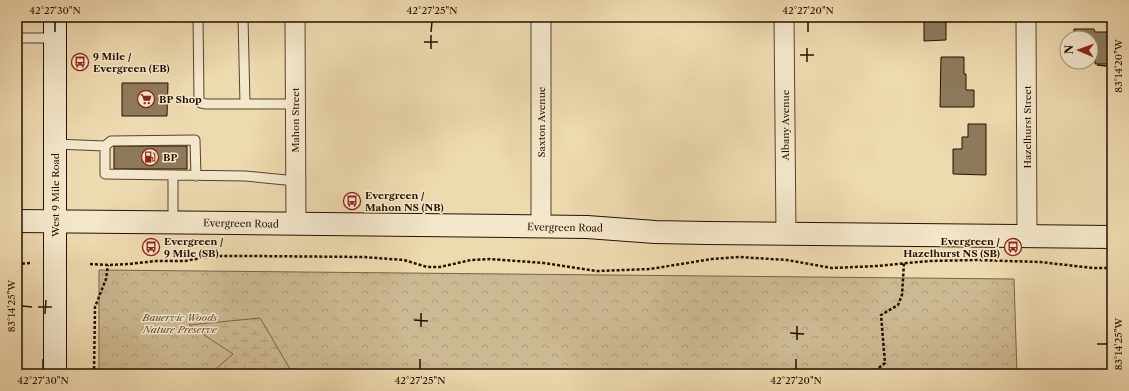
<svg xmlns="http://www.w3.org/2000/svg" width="1129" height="391" viewBox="0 0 1129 391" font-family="'Libre Caslon Text',serif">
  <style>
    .forest { fill: url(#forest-crowns); stroke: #786449 }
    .wetland { fill: url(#wetland-marsh); stroke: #786449 }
    .building { fill: #8e7a5b; stroke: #251101 }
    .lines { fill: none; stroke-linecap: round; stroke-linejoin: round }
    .lane-casing { stroke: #57432c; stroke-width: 11 }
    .street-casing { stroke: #57432c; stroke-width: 21 }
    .secondary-casing { stroke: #251101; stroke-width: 24 }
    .path { stroke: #251101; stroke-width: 2.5; stroke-dasharray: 3 2; stroke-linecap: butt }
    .lane { stroke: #f4e7cb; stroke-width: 9 }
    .street { stroke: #f4e7cb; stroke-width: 19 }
    .secondary { stroke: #f4e7cb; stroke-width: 22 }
    .ticks { fill: none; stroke: #251101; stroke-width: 1.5 }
    .labels { text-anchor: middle; stroke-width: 3; stroke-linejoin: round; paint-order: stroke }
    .poi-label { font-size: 10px; font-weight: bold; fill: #251101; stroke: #f4e7cb; text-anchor: start }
    .street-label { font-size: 10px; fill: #251101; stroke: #f4e7cb }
    .park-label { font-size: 10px; font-style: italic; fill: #5f4b33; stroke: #f4e7cb }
    .neatline { fill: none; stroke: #251101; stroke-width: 1.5 }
    .ticks-label { font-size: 10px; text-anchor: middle; fill: #251101 }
  </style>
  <defs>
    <pattern id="forest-crowns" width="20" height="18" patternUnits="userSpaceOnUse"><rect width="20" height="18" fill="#ccb891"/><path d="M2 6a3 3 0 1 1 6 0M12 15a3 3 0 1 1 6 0" fill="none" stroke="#af9d7b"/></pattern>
    <pattern id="wetland-marsh" width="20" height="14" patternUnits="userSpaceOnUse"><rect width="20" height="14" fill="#ccb891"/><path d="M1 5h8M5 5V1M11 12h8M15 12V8" fill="none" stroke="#af9d7b"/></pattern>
  </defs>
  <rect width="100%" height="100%" fill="#eedaaf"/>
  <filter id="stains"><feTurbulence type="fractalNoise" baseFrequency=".005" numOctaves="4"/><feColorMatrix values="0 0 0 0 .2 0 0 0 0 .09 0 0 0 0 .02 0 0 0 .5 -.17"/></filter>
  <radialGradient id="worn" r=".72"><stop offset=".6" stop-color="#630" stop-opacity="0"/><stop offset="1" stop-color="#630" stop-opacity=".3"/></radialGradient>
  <path class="forest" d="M99 270 1014 279 1017 374H99Z"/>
  <path class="wetland" d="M260 318 293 374H210L233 354 189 325Z"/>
  <path class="building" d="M924 17H946V40L924 41Z
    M1074 29H1094L1095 32H1112V56H1108V64H1095V57H1091V38H1074Z
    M941 57H964V74H966V90H974V107H940Z
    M122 83H168L167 116H122Z
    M968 124H986V175L953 174V149H962V137H968Z
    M114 146H187V169H114Z"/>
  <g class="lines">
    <g class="lane-casing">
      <path id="lane" d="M198 17 199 99 201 103 206 104H295
        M243 17 245 104
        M17 38H56
        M55 144 105 146V174L245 176 296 181
        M105 146 111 141 195 140 196 176
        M173 223V175"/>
    </g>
    <g class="street-casing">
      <path id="street" d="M295 17 296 224
        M541 17V227
        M784 17 786 234
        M1026 17 1027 236"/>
    </g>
    <g class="secondary-casing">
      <path id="secondary" d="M17 221 237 223 587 227 655 232 707 233 1112 237
        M55 374V17"/>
    </g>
    <path class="path" d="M17 264 30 263
      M90 264 108 265 129 264 156 261H185L212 256H251L363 257 404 260 427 267H440L471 260 490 259 544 263 597 271 650 269 712 259 739 257 787 260 832 268 877 266 929 261 977 260 1040 262 1093 268H1112
      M17 347 21 366 20 374
      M94 374 95 307 106 279 108 265
      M871 374 885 363 881 315 898 305 902 295 904 263"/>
    <use href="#lane" class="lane"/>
    <use href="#street" class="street"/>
    <use href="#secondary" class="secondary"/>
  </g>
  <path class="ticks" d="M55 32V22M431 32 432 22M808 32V22M424 42H438M431 49V35M800 55H814M807 62V48M1097 65 1107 66M22 306 32 307M38 307H52M45 314 46 300M414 320 428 321M421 327V313M790 333 804 334M797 340V326M1097 344H1107M43 369V359M420 369V359M796 369V359"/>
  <defs>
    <g id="bus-ring" transform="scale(0.9)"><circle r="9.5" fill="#f4e7cb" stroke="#8f2418" stroke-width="1.5"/><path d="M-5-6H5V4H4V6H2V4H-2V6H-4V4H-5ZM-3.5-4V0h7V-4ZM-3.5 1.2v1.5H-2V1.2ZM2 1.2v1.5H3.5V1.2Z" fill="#8f2418"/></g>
    <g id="supermarket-ring" transform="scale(0.9)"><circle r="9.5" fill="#f4e7cb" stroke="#8f2418" stroke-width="1.5"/><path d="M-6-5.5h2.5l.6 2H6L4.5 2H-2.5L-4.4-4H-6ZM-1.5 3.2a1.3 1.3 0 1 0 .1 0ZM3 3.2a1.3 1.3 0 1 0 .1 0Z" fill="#8f2418"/></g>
    <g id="fuel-ring" transform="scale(0.9)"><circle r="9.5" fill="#f4e7cb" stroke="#8f2418" stroke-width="1.5"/><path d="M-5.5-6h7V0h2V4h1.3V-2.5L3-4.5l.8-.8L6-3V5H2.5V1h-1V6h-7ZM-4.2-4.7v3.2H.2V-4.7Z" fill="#8f2418"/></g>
  </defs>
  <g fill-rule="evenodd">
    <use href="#bus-ring" x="80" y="62"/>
    <use href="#supermarket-ring" x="146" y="99"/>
    <use href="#fuel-ring" x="150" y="157"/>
    <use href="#bus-ring" x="352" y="201"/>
    <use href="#bus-ring" x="151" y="247"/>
    <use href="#bus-ring" x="1013" y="247"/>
  </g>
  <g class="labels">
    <g class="poi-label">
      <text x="93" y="60">9 Mile /<tspan x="93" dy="12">Evergreen (EB)</tspan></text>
      <text x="159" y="103">BP Shop</text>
      <text x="163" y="161">BP</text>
      <text x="365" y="199">Evergreen /<tspan x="365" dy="12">Mahon NS (NB)</tspan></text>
      <text x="164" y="245">Evergreen /<tspan x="164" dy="12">9 Mile (SB)</tspan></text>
      <text x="1000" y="245" text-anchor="end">Evergreen /<tspan x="1000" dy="12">Hazelhurst NS (SB)</tspan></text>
    </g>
    <g class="street-label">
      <text transform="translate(295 120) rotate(-90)" y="4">Mahon Street</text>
      <text transform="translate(541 122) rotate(-90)" y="4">Saxton Avenue</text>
      <text transform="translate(785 125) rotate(-90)" y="4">Albany Avenue</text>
      <text transform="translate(1027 127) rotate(-90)" y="4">Hazelhurst Street</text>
      <text transform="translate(55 195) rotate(-90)" y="4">West 9 Mile Road</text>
      <text transform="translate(241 223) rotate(1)" y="4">Evergreen Road</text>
      <text transform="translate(565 227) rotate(1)" y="4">Evergreen Road</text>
    </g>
    <g class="park-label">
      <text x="180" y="321">Bauervic Woods<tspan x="180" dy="12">Nature Preserve</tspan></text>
    </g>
  </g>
  <rect width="1129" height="391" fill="none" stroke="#eedaaf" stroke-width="44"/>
  <g transform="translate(1079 50) rotate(272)"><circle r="19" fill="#f4e7cb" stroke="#a1917a"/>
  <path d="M0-3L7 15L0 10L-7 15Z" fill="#8f2418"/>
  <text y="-6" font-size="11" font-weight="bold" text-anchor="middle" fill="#251101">N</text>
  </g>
  <rect x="22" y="22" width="1085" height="347" class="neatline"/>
  <g class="ticks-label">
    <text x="55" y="14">42°27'30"N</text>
    <text x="432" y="14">42°27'25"N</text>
    <text x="808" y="14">42°27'20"N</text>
    <text transform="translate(1118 66) rotate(-90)" y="4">83°14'20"W</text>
    <text transform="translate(11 306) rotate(-90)" y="4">83°14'25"W</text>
    <text transform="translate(1118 344) rotate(-90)" y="4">83°14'25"W</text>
    <text x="43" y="384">42°27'30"N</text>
    <text x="420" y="384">42°27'25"N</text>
    <text x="796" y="384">42°27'20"N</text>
  </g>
  <rect width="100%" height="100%" filter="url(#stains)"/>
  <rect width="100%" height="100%" fill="url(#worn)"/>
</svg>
